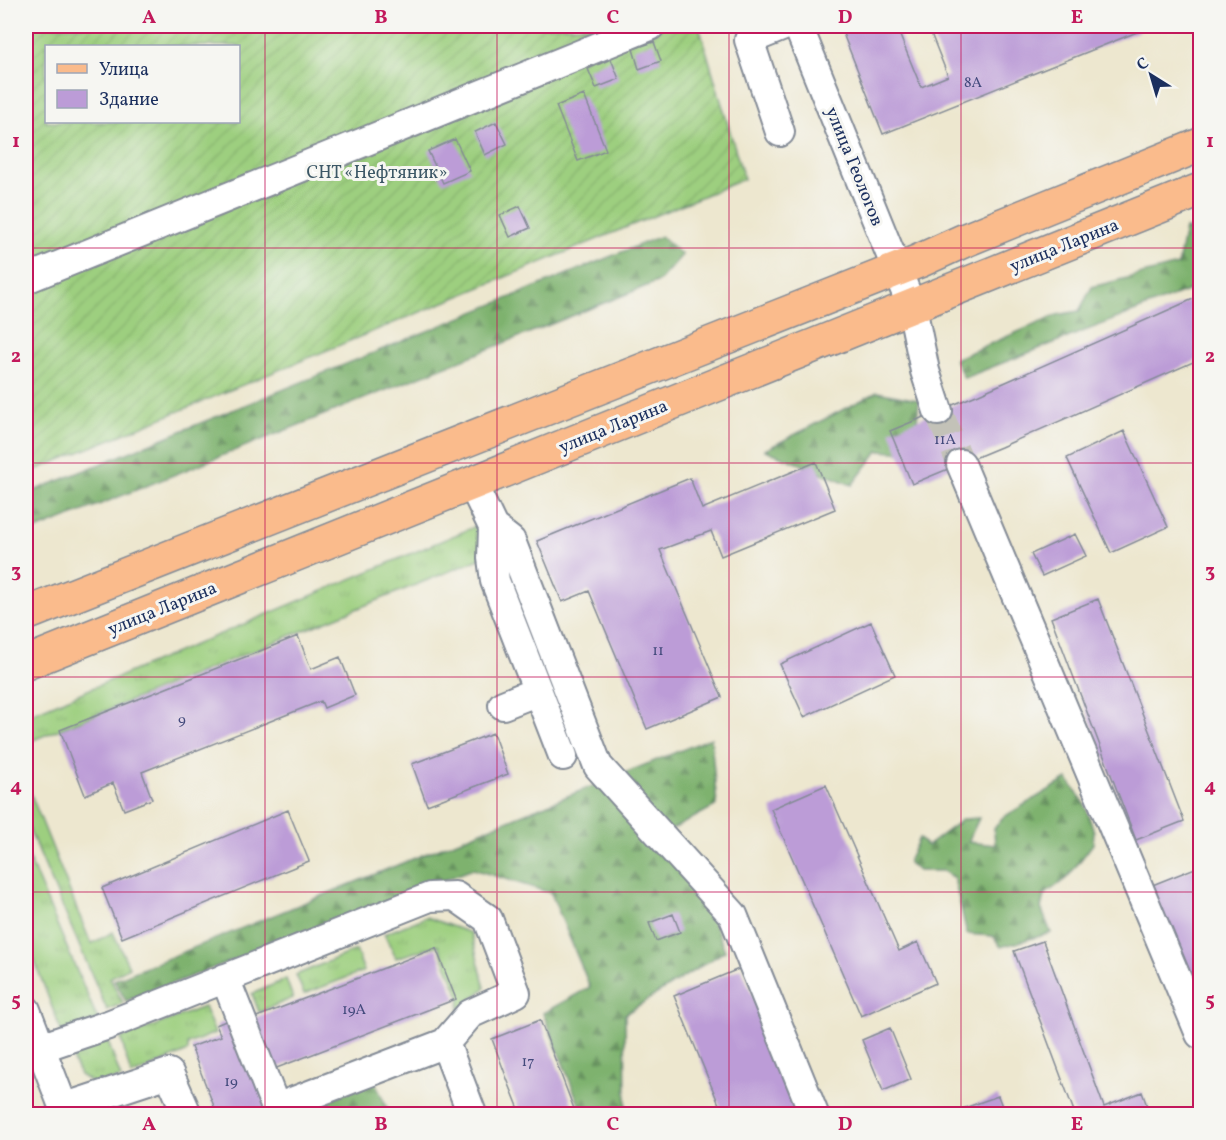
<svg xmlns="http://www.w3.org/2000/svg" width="1226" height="1140" viewBox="0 0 1226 1140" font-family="Vollkorn,serif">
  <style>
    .grass { fill: url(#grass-tufts); stroke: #5c7f6e; stroke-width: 1.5 }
    .forest { fill: url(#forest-firs); stroke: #4c7066; stroke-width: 1.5 }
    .garden { fill: url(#garden-furrows); stroke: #5c7f6e; stroke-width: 1.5; fill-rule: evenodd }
    .building { fill: #bc9cd7 }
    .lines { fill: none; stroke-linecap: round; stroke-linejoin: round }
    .minor-tunnel { stroke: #c3c2b8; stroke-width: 28; stroke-dasharray: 28 14; stroke-linecap: butt }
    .minor-casing { stroke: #848b96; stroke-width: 32 }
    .major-casing { stroke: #848b96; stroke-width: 36 }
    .minor { stroke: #fff; stroke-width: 28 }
    .major { stroke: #fabb8c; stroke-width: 33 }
    .grid { fill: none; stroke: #c2185b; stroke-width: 1.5; stroke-opacity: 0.55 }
    .labels { text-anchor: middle; stroke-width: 6; stroke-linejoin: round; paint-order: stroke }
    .number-label { font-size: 15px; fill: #434a7c }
    .street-label { font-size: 18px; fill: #1b2f5e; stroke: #f6f6f2 }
    .park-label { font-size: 18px; fill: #3c5766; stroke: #f6f6f2 }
    .neatline { fill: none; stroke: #c2185b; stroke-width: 2 }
    .grid-label { font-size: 20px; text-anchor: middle; font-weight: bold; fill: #c2185b }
  </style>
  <defs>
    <pattern id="grass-tufts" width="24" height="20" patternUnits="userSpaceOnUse" patternTransform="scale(1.5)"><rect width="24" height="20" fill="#9dcf7f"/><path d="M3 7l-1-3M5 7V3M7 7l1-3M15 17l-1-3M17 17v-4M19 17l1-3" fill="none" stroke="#87b270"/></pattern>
    <pattern id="forest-firs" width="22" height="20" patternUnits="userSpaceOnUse" patternTransform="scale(1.5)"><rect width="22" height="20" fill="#7eb26e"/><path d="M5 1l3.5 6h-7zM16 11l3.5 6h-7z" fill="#66915e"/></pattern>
    <pattern id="garden-furrows" width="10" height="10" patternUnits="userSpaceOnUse" patternTransform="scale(1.5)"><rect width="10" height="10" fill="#9dcf7f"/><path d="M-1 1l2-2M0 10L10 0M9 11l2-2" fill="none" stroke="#87b270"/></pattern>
  </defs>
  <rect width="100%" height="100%" fill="#f6f6f2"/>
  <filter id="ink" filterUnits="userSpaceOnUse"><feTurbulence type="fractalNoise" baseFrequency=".0167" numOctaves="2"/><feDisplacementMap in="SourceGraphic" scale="12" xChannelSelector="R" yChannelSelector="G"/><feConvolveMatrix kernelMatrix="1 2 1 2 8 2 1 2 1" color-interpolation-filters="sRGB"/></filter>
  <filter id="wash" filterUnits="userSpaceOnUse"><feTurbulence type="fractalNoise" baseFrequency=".008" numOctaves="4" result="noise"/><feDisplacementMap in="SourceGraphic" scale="24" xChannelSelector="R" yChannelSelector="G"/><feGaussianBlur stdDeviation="1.35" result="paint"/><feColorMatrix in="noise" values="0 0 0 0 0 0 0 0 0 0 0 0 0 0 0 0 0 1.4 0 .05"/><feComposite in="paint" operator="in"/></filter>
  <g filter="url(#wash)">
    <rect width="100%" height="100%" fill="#ede7cf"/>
    <path class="grass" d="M481 524 482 558 26 743V716Z
      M26 782 91 944 113 932 129 967 110 978 123 1003 107 1010 26 822Z
      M26 852 98 1020 61 1031 26 938Z
      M426 917 471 933 485 988 459 1010 460 997 438 945 396 958 384 934Z
      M356 950 364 971 304 994 296 975Z
      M286 979 293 998 259 1012 252 994Z
      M204 1007 215 1033 188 1044V1051L131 1076 121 1038Z
      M106 1036 121 1078 94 1084 80 1075 69 1052Z"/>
    <path class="forest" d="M1185 228 1200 234V286L964 378 955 359 1057 315 1079 311 1092 287 1178 265Z
      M661 236 682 255 659 281 26 534V494Z
      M877 392 919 400 914 453 878 451 852 485 765 450Z
      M711 738 717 805 671 830 709 910 725 951 625 1014 626 1112 627 1114H583L543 1013 590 987 551 893 473 869 126 1001 114 980Z
      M1067 779 1084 802 1094 832 1093 844 1067 878 1044 895 1041 908 1051 933 1001 947 993 936 967 934 954 878 943 871H918L908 862 919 838 927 846 963 819 979 818 968 842 995 845 994 829 1002 818Z
      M374 1080 390 1114H305L304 1111Z"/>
    <path class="garden" d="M26 26H699L744 179 26 474ZM46 46H238V122H46Z"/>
    <g id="blocks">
      <path class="building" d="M840 26H896L921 87 948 76 928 26H1152L883 134Z
        M654 42 661 61 639 69 633 49Z
        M611 59 619 79 596 88 588 69Z
        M584 95 606 150 578 161 556 106Z
        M496 122 507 144 485 155 475 132Z
        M455 139 470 171 443 183 428 151Z
        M520 206 530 228 510 237 500 215Z
        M1200 296V359L1001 447 912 484 890 431 979 394Z
        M1124 431 1168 527 1111 553 1067 458Z
        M816 462 835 509 721 556 711 531 660 550 722 697 647 729 589 591 562 602 537 541 690 478 702 509Z
        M1075 534 1086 556 1042 576 1031 554Z
        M1098 599 1184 821 1136 840 1051 618Z
        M871 622 895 675 804 717 780 664Z
        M298 636 311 669 340 657 355 695 324 708 321 701 142 772 152 799 124 810 113 783 85 795 60 730Z
        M493 733 508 774 427 805 412 764Z
        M826 785 899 951 918 942 936 983 861 1016 771 809Z
        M288 810 309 861 122 938 102 888Z
        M1200 866V1002L1150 886Z
        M673 914 680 932 656 941 649 923Z
        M1043 941 1104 1107 1142 1092 1150 1114H1075L1014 951Z
        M436 948 456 999 274 1069 254 1018Z
        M741 968 802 1114H723L674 996Z
        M233 1018 270 1114H217L191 1047 221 1036 216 1025Z
        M540 1020 576 1114H521L509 1084 492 1039Z
        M890 1028 911 1079 883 1091 862 1040Z
        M998 1096 1005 1114H948Z"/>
    </g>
  </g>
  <g filter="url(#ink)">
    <use href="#blocks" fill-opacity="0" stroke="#848b96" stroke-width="1.5"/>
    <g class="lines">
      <path class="minor-tunnel" d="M938 411 961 464"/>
      <g class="minor-casing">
        <path id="minor" d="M798 26 912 307 925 371 938 411
          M780 132 749 40 784 26
          M26 279 650 26
          M961 464 1200 1034
          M472 483 493 527 511 541 598 766 733 915 814 1114
          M493 527 492 558 495 581 563 756
          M503 705 538 691
          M225 978 276 1108 445 1043
          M26 1010 66 1114
          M40 1048 108 1025 430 897 455 896 488 919 516 993 470 1014 445 1043 472 1114
          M63 1108 169 1073 187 1114"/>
      </g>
      <g class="major-casing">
        <path id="major" d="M26 614 919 261 963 241 1200 145
          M26 663 1200 190"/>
      </g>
      <use href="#minor" class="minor"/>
      <use href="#major" class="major"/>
    </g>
  </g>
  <path class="grid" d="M265 26V1114M497 26V1114M729 26V1114M961 26V1114M26 248H1200M26 463H1200M26 677H1200M26 892H1200"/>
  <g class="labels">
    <g class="number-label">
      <text x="973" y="87">8А</text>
      <text x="945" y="444">11А</text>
      <text x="658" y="655">11</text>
      <text x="182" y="724">9</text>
      <text x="354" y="1014">19А</text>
      <text x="528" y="1066">17</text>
      <text x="231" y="1086">19</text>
    </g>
    <g class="street-label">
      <text transform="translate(855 166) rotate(68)" y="6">улица Геологов</text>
      <text transform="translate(1064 245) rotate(-22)" y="6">улица Ларина</text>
      <text transform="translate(613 426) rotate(-22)" y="6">улица Ларина</text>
      <text transform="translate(162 608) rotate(-22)" y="6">улица Ларина</text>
    </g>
    <g class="park-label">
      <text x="377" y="178">СНТ «Нефтяник»</text>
    </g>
  </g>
  <rect width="1226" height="1140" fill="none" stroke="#f6f6f2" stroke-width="66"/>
  <rect x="45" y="45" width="195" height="78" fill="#f6f6f2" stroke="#9ea6b7" stroke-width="1.5"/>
  <rect x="57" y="64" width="30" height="9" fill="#fabb8c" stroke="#9ea6b7" stroke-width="1.5"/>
  <text x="99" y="75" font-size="18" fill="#1b2f5e">Улица</text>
  <rect x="57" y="90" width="30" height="18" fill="#bc9cd7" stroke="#9ea6b7" stroke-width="1.5"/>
  <text x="99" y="105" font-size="18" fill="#1b2f5e">Здание</text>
  <g transform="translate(1151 75) rotate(323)" stroke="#f6f6f2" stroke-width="4.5" paint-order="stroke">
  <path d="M0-4.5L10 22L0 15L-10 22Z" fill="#1b2f5e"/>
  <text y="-9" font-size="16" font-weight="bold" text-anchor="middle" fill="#1b2f5e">С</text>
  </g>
  <rect x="33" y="33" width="1160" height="1074" class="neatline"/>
  <g class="grid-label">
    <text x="149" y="23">A</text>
    <text x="381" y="23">B</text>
    <text x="613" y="23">C</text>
    <text x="845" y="23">D</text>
    <text x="1077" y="23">E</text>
    <text x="16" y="147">1</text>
    <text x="1210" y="147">1</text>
    <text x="16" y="362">2</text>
    <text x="1210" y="362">2</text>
    <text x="16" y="577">3</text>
    <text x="1210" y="577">3</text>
    <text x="16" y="792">4</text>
    <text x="1210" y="792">4</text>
    <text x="16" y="1006">5</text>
    <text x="1210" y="1006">5</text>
    <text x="149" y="1130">A</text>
    <text x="381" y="1130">B</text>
    <text x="613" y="1130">C</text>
    <text x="845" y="1130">D</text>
    <text x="1077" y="1130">E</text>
  </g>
</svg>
